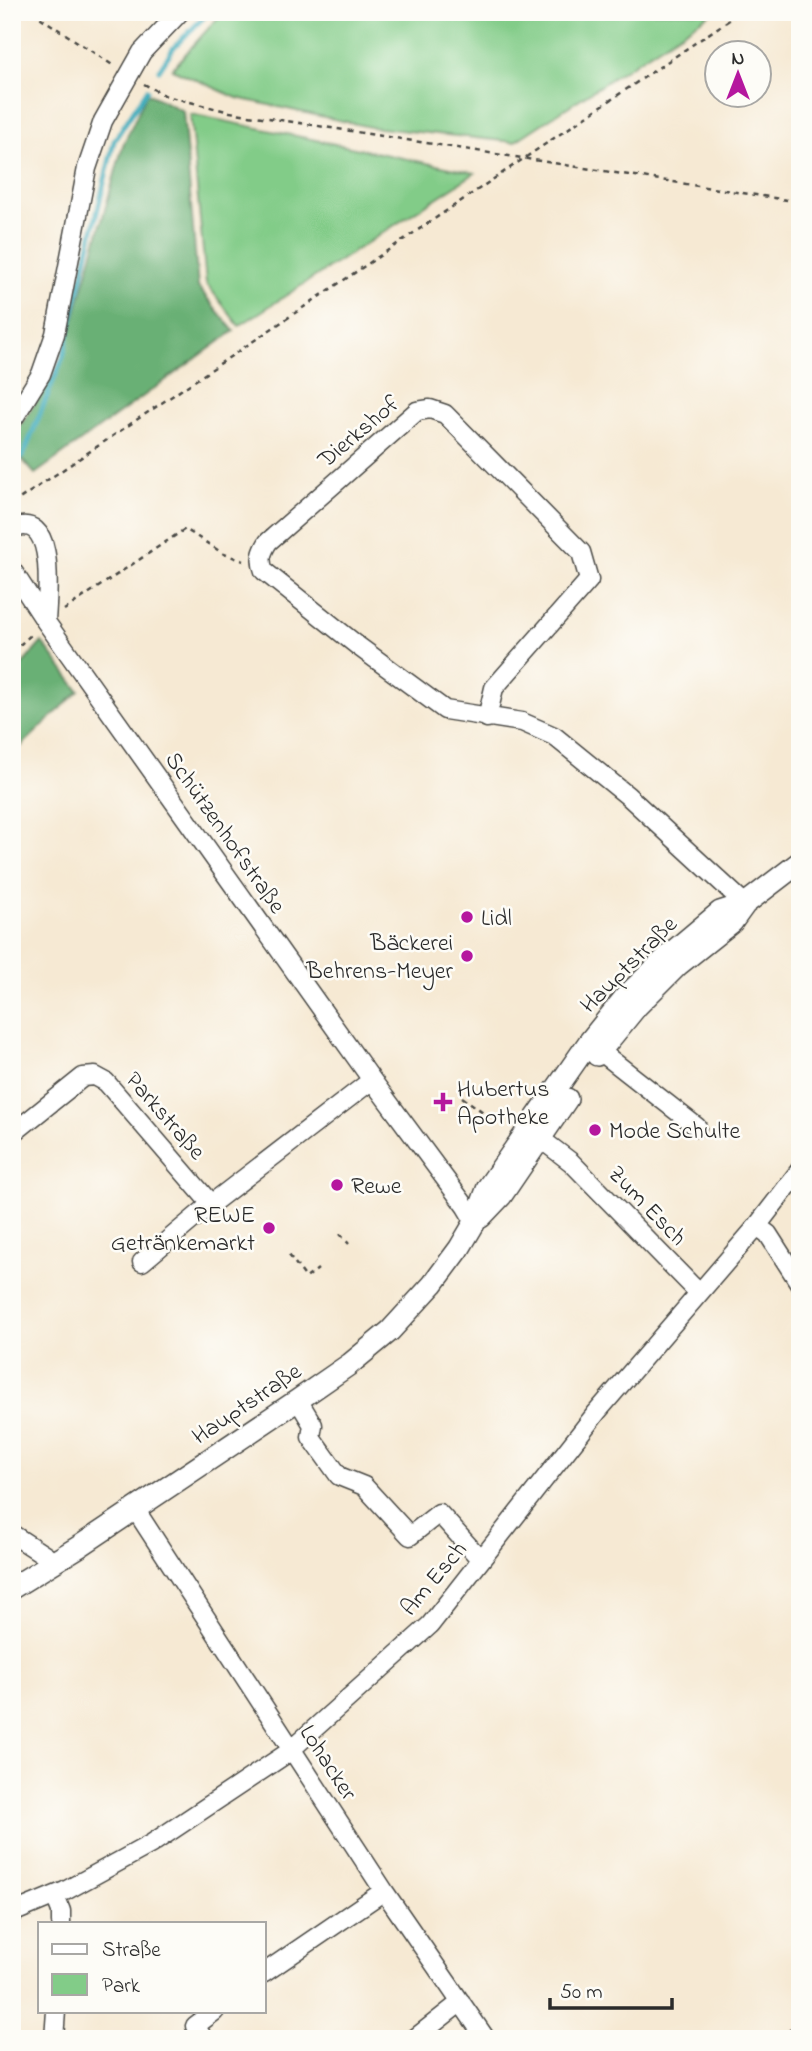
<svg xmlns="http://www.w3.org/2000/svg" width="812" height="2051" viewBox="0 0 812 2051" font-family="'Indie Flower',sans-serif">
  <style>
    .green { fill: #82cc88; stroke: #567c5a; stroke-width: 2 }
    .forest { fill: #69b074; stroke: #4a6e50; stroke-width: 2 }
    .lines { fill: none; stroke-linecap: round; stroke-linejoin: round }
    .stream { stroke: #3eacbc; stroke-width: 5 }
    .minor-casing { stroke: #494844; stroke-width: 21 }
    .major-casing { stroke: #494844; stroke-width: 24 }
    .path { stroke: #494844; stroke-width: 2.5; stroke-dasharray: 5 5; stroke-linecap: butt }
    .minor { stroke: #fff; stroke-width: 18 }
    .major { stroke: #fff; stroke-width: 21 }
    .poi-dot { fill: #b5179e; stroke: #fdfcf7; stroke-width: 2.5 }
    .labels { text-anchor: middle; stroke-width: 5; stroke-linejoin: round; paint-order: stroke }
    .street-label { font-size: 24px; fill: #2b2b2b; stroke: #fdfcf7 }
    .poi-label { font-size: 24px; fill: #2b2b2b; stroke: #fdfcf7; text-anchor: start }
  </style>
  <rect width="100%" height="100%" fill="#fdfcf7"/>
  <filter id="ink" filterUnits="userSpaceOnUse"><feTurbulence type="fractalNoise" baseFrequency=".0143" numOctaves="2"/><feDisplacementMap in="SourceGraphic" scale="14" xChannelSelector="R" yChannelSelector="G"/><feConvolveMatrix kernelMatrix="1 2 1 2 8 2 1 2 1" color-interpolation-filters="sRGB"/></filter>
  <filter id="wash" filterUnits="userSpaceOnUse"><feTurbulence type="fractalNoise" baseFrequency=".00686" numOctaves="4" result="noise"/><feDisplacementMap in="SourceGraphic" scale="28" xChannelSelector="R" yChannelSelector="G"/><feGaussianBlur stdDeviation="1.57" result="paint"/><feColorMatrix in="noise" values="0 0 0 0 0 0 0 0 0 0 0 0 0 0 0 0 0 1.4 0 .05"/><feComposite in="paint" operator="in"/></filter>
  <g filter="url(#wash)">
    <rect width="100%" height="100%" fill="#f6e9d3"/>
    <path class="green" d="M223 12H713L514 142 370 127 237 98 172 69Z
      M190 114 475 173 239 326 206 283Z"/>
    <path class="forest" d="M147 93 183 111 198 287 234 331 35 474 12 448V439L63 359 123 145Z
      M42 642 79 691 12 755V676Z"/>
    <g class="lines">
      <path class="stream" d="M159 70 174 47 209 12
        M12 464 23 456 63 357 114 141 147 90"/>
    </g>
  </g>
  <g filter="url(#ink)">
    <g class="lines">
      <g class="minor-casing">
        <path id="minor" d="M12 421 41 374 55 334 87 168 103 121 142 52 180 12
          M12 529C58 508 47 599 46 622
          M12 570 46 622 372 1080 466 1207 475 1222
          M487 718 494 688 589 580 581 552 445 414 430 409 417 411 268 542C262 552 259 559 264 571L358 646 445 710 522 722 554 736 628 796 745 904
          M591 1044 697 1127
          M529 1130 571 1162 698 1292
          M12 1134 83 1077 95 1076 106 1082 211 1204 372 1080
          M757 1226 768 1234 800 1284
          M142 1262 211 1204
          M298 1400 313 1425 311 1437 339 1476 364 1486 410 1536 439 1513 481 1560
          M135 1509 384 1891 486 2039
          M12 1534 46 1556 51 1564
          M55 1896 61 1911V1923
          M12 1913 65 1891 151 1844 286 1754 430 1625 597 1412 757 1226 800 1170
          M264 1973 384 1891
          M54 2039 56 2011
          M204 2039 195 2026 215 2011
          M414 2039 461 2002
          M794 2039 800 2033"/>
      </g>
      <g class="major-casing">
        <path id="major" d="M597 1055 637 1006 678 965 732 922 745 904 800 862
          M481 1217 501 1196 567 1099
          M12 1588 80 1546 298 1400 350 1364 390 1331 433 1284 459 1249 475 1222 488 1187 589 1042 626 996 670 954 720 912 745 904"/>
      </g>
      <path class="path" d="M32 12 114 66
        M144 84 166 96 230 112 800 202
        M12 504 741 12
        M64 610 185 529 224 554 244 561
        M12 652 33 633
        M462 1097 490 1117
        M340 1234 349 1244
        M289 1255 306 1278 318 1269"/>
      <use href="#minor" class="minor"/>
      <use href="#major" class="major"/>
    </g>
  </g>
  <g class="poi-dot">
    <circle cx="467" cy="917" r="7"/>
    <circle cx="467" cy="956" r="7"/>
    <path d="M439.5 1091.5h7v7h7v7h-7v7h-7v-7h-7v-7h7z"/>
    <circle cx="595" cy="1130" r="7"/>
    <circle cx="337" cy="1185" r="7"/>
    <circle cx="269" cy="1228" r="7"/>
  </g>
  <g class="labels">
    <g class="street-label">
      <text transform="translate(358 431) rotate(-40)" y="8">Dierkshof</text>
      <text transform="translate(226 832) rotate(55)" y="8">Schützenhofstraße</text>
      <text transform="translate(628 964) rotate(-45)" y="8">Hauptstraße</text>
      <text transform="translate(166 1115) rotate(49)" y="8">Parkstraße</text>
      <text transform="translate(648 1205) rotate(46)" y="8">Zum Esch</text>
      <text transform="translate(246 1403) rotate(-34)" y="8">Hauptstraße</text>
      <text transform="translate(433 1578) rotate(-50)" y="8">Am Esch</text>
      <text transform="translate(329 1762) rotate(57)" y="8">Lohacker</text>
    </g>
    <g class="poi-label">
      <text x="481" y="925">Lidl</text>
      <text x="453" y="950" text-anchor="end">Bäckerei<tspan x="453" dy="28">Behrens-Meyer</tspan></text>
      <text x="457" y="1096">Hubertus<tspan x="457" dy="28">Apotheke</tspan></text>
      <text x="609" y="1138">Mode Schulte</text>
      <text x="351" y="1193">Rewe</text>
      <text x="255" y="1222" text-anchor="end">REWE<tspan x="255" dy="28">Getränkemarkt</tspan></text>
    </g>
  </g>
  <rect width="812" height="2051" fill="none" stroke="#fdfcf7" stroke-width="42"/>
  <rect x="38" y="1922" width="228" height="91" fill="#fdfcf7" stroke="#a9a8a5" stroke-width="2"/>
  <rect x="52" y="1944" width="35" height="10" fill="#ffffff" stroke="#a9a8a5" stroke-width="2"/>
  <text x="102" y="1956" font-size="21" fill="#2b2b2b">Straße</text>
  <rect x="52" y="1974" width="35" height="21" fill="#82cc88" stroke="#a9a8a5" stroke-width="2"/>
  <text x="102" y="1992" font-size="21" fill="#2b2b2b">Park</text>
  <g transform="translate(738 74)"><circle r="33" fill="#fdfcf7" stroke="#a9a8a5" stroke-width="2"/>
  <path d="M0-5L12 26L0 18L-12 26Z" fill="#b5179e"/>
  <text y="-10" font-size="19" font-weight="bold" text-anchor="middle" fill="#2b2b2b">N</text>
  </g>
  <path d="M550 1998v10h122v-10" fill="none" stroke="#2b2b2b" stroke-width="3.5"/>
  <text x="560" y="1998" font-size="21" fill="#2b2b2b" stroke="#fdfcf7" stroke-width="5" paint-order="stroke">50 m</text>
</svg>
